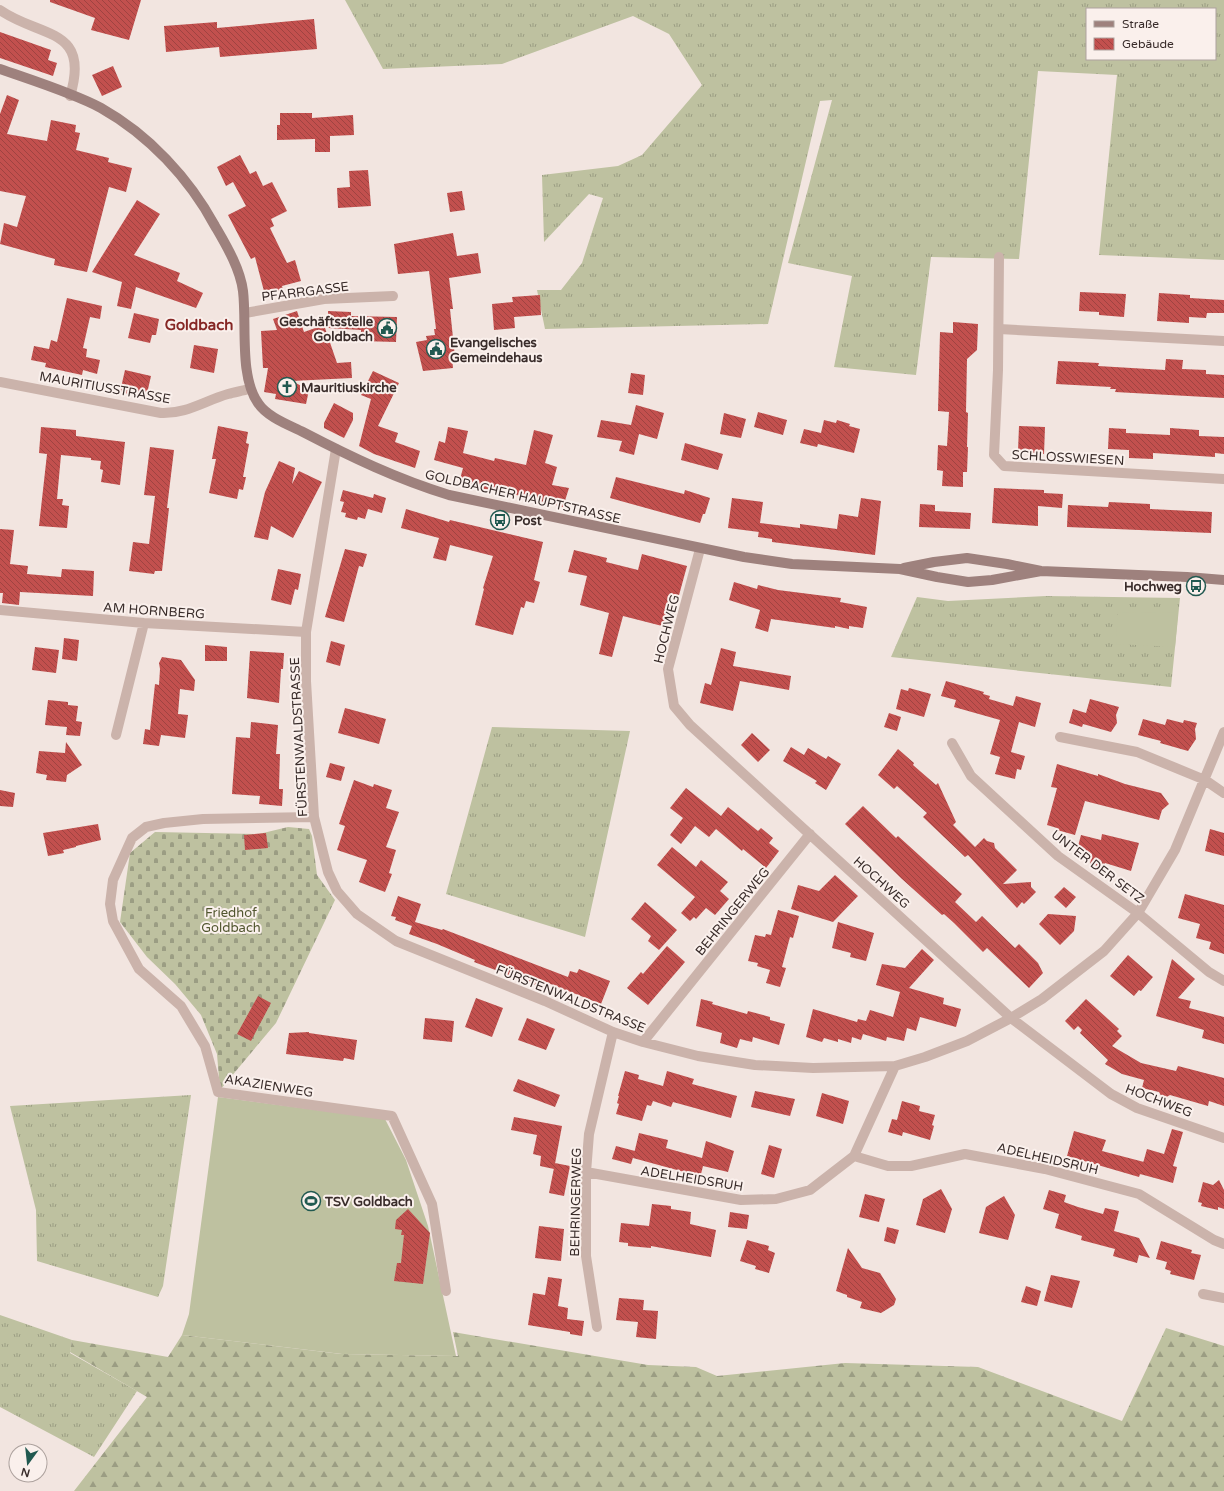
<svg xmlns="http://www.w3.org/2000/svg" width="1224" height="1491" viewBox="0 0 1224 1491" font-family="'Varela Round',sans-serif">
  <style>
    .grass { fill: url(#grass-tufts); fill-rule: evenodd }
    .forest { fill: url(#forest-firs) }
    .cemetery { fill: url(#cemetery-stones) }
    .garden { fill: #bec1a0 }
    .building { fill: url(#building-back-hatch) }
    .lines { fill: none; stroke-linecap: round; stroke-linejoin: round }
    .street { stroke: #cbb3ab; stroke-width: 10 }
    .secondary { stroke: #9e817d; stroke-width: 10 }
    .labels { text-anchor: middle; stroke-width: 4; stroke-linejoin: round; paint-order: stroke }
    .street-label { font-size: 13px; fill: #392c2a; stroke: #faf0ec }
    .poi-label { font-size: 13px; font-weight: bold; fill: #392c2a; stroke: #faf0ec; text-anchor: start }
    .park-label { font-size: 13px; fill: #51562f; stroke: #faf0ec }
    .quarter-label { font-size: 15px; font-weight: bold; fill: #862725; stroke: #faf0ec }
  </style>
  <defs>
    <pattern id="grass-tufts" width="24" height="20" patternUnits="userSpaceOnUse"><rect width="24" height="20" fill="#bec1a0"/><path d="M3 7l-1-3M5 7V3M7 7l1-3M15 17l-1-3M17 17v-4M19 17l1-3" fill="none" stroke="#9b9d83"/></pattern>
    <pattern id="forest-firs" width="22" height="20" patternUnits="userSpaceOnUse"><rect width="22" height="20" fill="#bec1a0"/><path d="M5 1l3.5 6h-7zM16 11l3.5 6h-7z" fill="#9b9d83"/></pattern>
    <pattern id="cemetery-stones" width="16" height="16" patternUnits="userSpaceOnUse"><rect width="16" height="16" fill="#bec1a0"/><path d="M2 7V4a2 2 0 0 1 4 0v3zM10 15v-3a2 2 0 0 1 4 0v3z" fill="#9b9d83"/></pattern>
    <pattern id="building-back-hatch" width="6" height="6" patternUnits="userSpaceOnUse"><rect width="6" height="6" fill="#c2504e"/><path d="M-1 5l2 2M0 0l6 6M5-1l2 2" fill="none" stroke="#9f4341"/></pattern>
  </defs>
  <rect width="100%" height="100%" fill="#f2e5e0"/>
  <path class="grass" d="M345 0H1224V260L1099 255 1117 75 1038 71 1019 259 931 257 916 375 834 367 852 276 788 263 832 100 820 101 768 324 545 329 537 290H561L582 263 603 198 589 194 544 242 542 175 618 166 642 155 702 85 669 34 633 16 502 64 383 69ZM1087 9H1215V59H1087Z
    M1046 596 1180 598 1171 687 891 657 917 597 948 601Z
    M492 727 630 731 585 937 446 894Z
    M191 1095 163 1286 158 1297 37 1261 36 1210 10 1106Z
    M0 1315 72 1340 70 1353 137 1391 94 1457 0 1407Z"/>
  <path class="forest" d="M1166 1328 1224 1346V1491H74L147 1397 70 1352 72 1340 168 1357 182 1335 341 1354 458 1356 453 1332 648 1365 696 1367 717 1376 845 1363 978 1367 1122 1421Z"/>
  <path class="cemetery" d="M288 827 309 829 312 836 317 875 335 900 276 1023 220 1090 217 1054 201 1015 175 984 147 957 120 922 130 853 155 832 259 834Z"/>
  <path class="garden" d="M1118 612 1178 613 1175 647 1116 644Z
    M218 1097 385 1119 406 1160 428 1226 456 1356 342 1354 182 1335 189 1314Z"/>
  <path class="building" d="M50 0H141L129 40 91 30 95 18 50 2Z
    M314 19 317 49 220 57 219 47 166 52 164 26 217 22V28Z
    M0 32 51 50 48 60 57 63 53 76 0 58Z
    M113 66 122 87 102 96 92 75Z
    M7 95 19 100 7 134 47 141 51 120 76 125 75 132 80 133 76 150 109 158 108 162 132 168 126 192 109 187 87 272 54 265 55 259 0 244 4 223 17 227 26 196 0 191V114Z
    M280 113H312V118L353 115 354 135 330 136V152H315V139L277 140V125H280Z
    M240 155 250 174 256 171 263 186 272 182 287 211 271 219 274 226 270 228 287 263 295 260 301 281 282 286 283 290 265 295 255 257 251 259 228 215 246 206 233 182 226 186 217 167Z
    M368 170 371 206 338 208 337 188 350 187 349 171Z
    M462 191 465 210 450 212 447 193Z
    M137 200 160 214 134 255 180 273 177 281 203 293 196 308 136 287 131 309 117 306 122 282 92 272Z
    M453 233 457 256 478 253 481 273 449 278 453 309H450L455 357H452L453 368 423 371 416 342 427 340 426 336 435 335 434 329H436L429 271 398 274 394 244Z
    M1080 292 1126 294 1124 317 1099 315V312L1079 311Z
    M1159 293 1190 295V298L1224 300V313H1207L1206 318 1189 317V323L1157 321Z
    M540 295 541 315 514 317 515 328 494 330 492 304 513 302 512 297Z
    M67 298 102 306 100 319 90 317 83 348 87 349 86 357 100 360 97 374 83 370 82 375 45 367 46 363 31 360 34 346 49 349 51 340 57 342Z
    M297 311 304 332 324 325 337 363 351 362 352 378 292 381 309 390 306 404 275 399 276 394 264 392 268 368H263L261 331 277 330 273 319Z
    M328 311 351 312V316L397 317 396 342 361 341V330L328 328Z
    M134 313 159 319 156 335H152L150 343 128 338Z
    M953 322 978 324 977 350 967 359 966 412 968 413 967 447H968L967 472H963V487L942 486 943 471 937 470 938 445 947 446 949 412 938 411 940 332 953 333Z
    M194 345 218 349 214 373 190 368Z
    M1166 359 1183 360 1182 369 1206 370V374L1224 375V398L1115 392 1116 389H1110L1111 387 1056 384 1058 361 1099 363 1098 366 1165 370Z
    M125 370 151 376 146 398 120 392Z
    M373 371 399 383 378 426 398 433 395 442 420 451 415 468 374 454 359 446 371 399 361 395Z
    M631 373 645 375 643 395 628 393Z
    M334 403 353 413V420L344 438 324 428V423Z
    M636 405 664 413 657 439 639 434 634 455 619 451 622 441 597 437 601 420 631 425Z
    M758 412 787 420 783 435 754 427Z
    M724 413 746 419 741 438 720 434Z
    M824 420 836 423 837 420 850 424 849 426 860 429 854 453 818 444 817 447 800 443 804 429 821 433Z
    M218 426 248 432 246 443 249 444 243 477H246L243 490 239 489 237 499 209 493 216 459H212Z
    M1019 426 1045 427 1044 454 1018 451Z
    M41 427 76 430V436L125 442 120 485 101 482 103 470 100 469 101 461 91 460V458L61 455 57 499H63L62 505 69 506 67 528 39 526 47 454 39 453Z
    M448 427 468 431 463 453 494 461 495 458 526 465 534 430 553 435 545 463 557 467 552 485 569 488 563 507 497 490V492L459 483 463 468 434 460 439 441 445 443Z
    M1109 428 1126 429V433L1170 435V428L1199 430V436L1224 437V454L1215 453V457L1153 453V459L1129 458V450L1108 449Z
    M685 443 723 454 718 470 681 460Z
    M150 447 174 450 167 508H169L162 571H155L154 574 129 571 133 542 149 544 155 496 144 495Z
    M279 461 295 468 292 484 299 471 322 482 293 538 271 526 268 540 254 537 265 492Z
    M616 477 684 494 685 490 710 498 705 514H703L700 523 610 498Z
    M994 488 1044 490V493L1063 494 1062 508 1038 506V526L992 523Z
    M343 490 373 498 374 494 386 498 382 513 368 509 365 519 358 517 357 520 345 517 346 513 341 512 344 502 340 501Z
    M732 498 763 502 760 523 800 528V524L837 529 839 514 858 517 861 498 881 501 875 555 772 542V539L758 537 759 530V532L728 528Z
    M1109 502 1150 504V509L1212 512 1211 533 1067 527 1068 505 1108 507Z
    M920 504 935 505V511L971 513 970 529 919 527Z
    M406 509 449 522 450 520 543 542 534 580 540 582 534 603 526 601 524 608 521 607 513 635 475 625 484 589 483 588 493 556 450 545 446 561 433 558 439 538 401 528Z
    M0 529 14 530 10 564 28 566 27 574 61 577 62 569 94 571 93 596 20 592 19 605 2 603 3 593H0Z
    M345 549 367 554 363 567 359 566 344 622 325 617Z
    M574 550 607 558 606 562 638 570 642 554 687 566 670 628 623 616 612 657 599 654 609 613 580 605 587 576 568 572Z
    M278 569 301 574 298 590 295 589 291 605 271 600Z
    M734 582 757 589 758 585 778 590 841 598 840 602 867 607 863 628 849 626V629L835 626V628L771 619 768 632 755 628 760 610 729 600Z
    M64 638 79 640 77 661 62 659Z
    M331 641 345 645 340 666 326 662Z
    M205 645 227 647V661H205Z
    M35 647 59 650 56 673 32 670Z
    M721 648 736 652 733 666 791 676 789 690 740 681 733 711 700 703 705 683 711 685Z
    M250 651 284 653 283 669H281L279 703 247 698Z
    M162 657 181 660 195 680 194 691 180 689 178 714 188 715 185 738 161 735 159 746 143 744 145 729 150 730 155 684 159 685 160 669 159 663Z
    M946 681 984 692 983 694 990 696 989 699 1013 706 1016 696 1041 703 1035 727 1019 722 1011 752 1025 756 1021 770 1017 769 1015 779 995 774 1000 757 990 754 1000 720 954 707 956 700 941 696Z
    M909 688 931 694 924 717 896 709 901 689 908 691Z
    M1090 699 1119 707 1116 715 1117 723 1111 732 1083 724 1082 727 1069 723 1073 709 1086 713Z
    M48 700 68 702V705L78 706 76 721 82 722 80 736 66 735 67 727 45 725Z
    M345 708 386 719 379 744 338 733Z
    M889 713 901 717 897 731 884 727Z
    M1143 719 1165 725 1167 719 1183 723 1184 720 1197 723 1195 729 1196 739 1188 751 1160 743 1161 741 1138 735Z
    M251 722 278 725 276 754H280L279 789H283L282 806 259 804 260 796 232 794 236 737 250 738Z
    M752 733 770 750 758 762 741 745Z
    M66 742 82 765 67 775 66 782 46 780 47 775 36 773 39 751 65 753Z
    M791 747 804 755 808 748 826 759 828 756 841 764 826 790 815 783 817 781 783 761Z
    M898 749 914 763 913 765 936 785 938 783 956 822 953 825 975 847 984 838 987 841 994 843 995 848 1017 870 1003 884 1031 882V887L1036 892 1024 904 1022 902 1017 908 968 855 965 857 923 817 927 813 897 786 894 789 878 775Z
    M330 763 345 767 341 781 326 777Z
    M1057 764 1098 776V774L1125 784 1161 793 1169 804 1162 810 1159 820 1085 801 1075 835 1057 830V828L1047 825 1057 788 1051 787Z
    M354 780 373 787 374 784 392 790 386 808 399 812 386 847 396 850 389 873 392 874 385 892 359 882 367 860 337 850 345 826 339 824Z
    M686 788 721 816 728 807 758 831 761 828 773 838 769 843 779 851 766 868 743 849 742 851 716 829 709 837 695 826 681 844 670 835 683 818 670 808Z
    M0 790 15 793 13 807 0 806Z
    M863 806 896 838 898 836 962 894 955 902 976 922 982 916 1015 948 1019 944 1038 963 1043 973 1029 988 987 948 983 952 954 923 944 914 942 915 902 879 845 824Z
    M98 824 101 840 76 846V847L63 850 64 853 48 856 43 833Z
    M1210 829 1224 833V856L1205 851Z
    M266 833 268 848 245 850 244 835Z
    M1102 834 1139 843 1131 871 1105 863 1104 867 1090 864 1092 854 1077 850 1081 835 1101 840Z
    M672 847 696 867 701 860 728 882 720 891 729 899 715 915 706 908 696 919 694 917 690 921 681 913 695 897 657 865Z
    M835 875 858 896 833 922 791 909 798 885 819 891Z
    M1064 887 1076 897 1066 908 1054 897Z
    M1185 894 1224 905V954L1209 949 1211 942 1196 938 1200 924 1178 918Z
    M398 896 421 904 415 922 442 930 443 929 568 977 570 971 577 973 579 969 610 981 601 1004 543 981 541 987 474 962 475 960 437 944 409 934 412 926 395 920 396 917 391 916Z
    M645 902 677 930 659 950 648 941 651 936 631 919Z
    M778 910 799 916 793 938 790 937 782 967 786 968 780 987 766 983 770 970 757 966 758 963 748 961 755 935 765 937 766 934 771 935Z
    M1048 914 1076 916 1074 931 1060 945 1039 924Z
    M838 922 874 933 866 961 850 957 851 953 832 948Z
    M667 946 685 962 648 1005 627 988 641 972 643 974Z
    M922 949 934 960 909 988 944 998 943 1004 961 1009 956 1027 920 1017 916 1031 907 1028 904 1041 887 1037 886 1041 863 1034 861 1040 852 1037 851 1043 838 1039V1042L824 1038 822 1042 806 1037 813 1009 857 1022 858 1019 866 1021 870 1010 893 1017 900 992 876 985 882 964 905 968Z
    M1128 955 1153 977 1141 991 1139 990 1134 996 1110 976Z
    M1172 959 1195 979 1178 998 1191 1001 1189 1008 1224 1017V1044L1202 1038 1204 1030 1156 1016Z
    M258 996 271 1003 251 1041 237 1034Z
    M476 998 503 1008 492 1037 465 1027Z
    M701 999 713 1002 712 1004 747 1014 748 1011 770 1017V1020L785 1024 779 1045 753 1037 752 1042 740 1039 737 1048 720 1043 722 1033 696 1026Z
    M1086 999 1119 1029 1117 1031 1122 1036 1112 1046 1141 1063 1176 1071 1178 1066 1224 1078V1106L1209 1101 1208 1106 1170 1095 1163 1099 1159 1092 1142 1088 1144 1080 1122 1074 1105 1064 1108 1060 1080 1033 1082 1030 1078 1026 1074 1030 1065 1021Z
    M425 1018 454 1021 452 1042 423 1039Z
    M527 1018 555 1029 546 1050 518 1040Z
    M309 1032V1033L357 1040 354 1060 344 1058 343 1061 286 1054 289 1033Z
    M625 1071 639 1075 638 1079 663 1086 667 1071 694 1079 692 1084 737 1096 731 1118 673 1102 671 1107 653 1101 651 1106 647 1105 642 1121 616 1114 619 1104 617 1103 619 1096H618Z
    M518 1079 560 1095 555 1107 513 1091Z
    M755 1091 795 1099 790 1116 751 1107Z
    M822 1093 849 1101 843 1124 816 1116Z
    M902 1101 920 1106 919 1111 935 1115 932 1125 934 1126 930 1140 903 1132 902 1136 888 1132 892 1119 897 1120Z
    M514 1117 562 1126 554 1169 540 1166 541 1156 533 1154 537 1135 511 1130Z
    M1172 1129 1183 1132 1173 1166 1177 1167 1173 1183 1140 1174 1147 1149 1164 1154Z
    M1074 1131 1106 1140 1102 1151 1144 1162 1139 1177 1067 1156Z
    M639 1133 668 1140 666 1148 702 1158 706 1141 734 1151 728 1172 703 1166 699 1182 686 1181 688 1173 633 1158Z
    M769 1145 782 1149 774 1178 761 1174Z
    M616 1146 635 1151 631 1164 612 1159Z
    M555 1163 570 1166 564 1196 549 1193Z
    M1219 1180 1224 1190V1209L1218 1207V1210L1201 1206 1202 1203 1198 1202 1203 1182 1213 1185Z
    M941 1189 952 1209 945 1233 916 1225 923 1199Z
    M1049 1190 1066 1195 1064 1202 1078 1207 1103 1214 1105 1208 1119 1211 1114 1231 1139 1238 1150 1258 1139 1255 1137 1263 1113 1256 1115 1249 1081 1240 1082 1236 1055 1228 1059 1214 1043 1209Z
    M865 1194 885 1199 879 1222 859 1217Z
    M1004 1196 1015 1215 1008 1240 979 1233 986 1207Z
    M652 1204 671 1206V1209L691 1212 690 1224 716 1230 711 1257 651 1246V1248L628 1246V1243L619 1242 621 1223 649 1226Z
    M408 1209 430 1233 423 1284 394 1281 397 1263H401L404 1235H401L402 1230 395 1229 396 1220Z
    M730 1212 749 1215 747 1229 728 1227Z
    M539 1226 564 1229 561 1261 535 1258Z
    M887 1227 899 1230 895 1244 884 1241Z
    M747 1240 769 1246 768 1250 775 1253 769 1273 755 1269 756 1266 740 1261Z
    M1161 1241 1192 1250 1191 1253 1201 1255 1194 1280 1170 1274 1171 1271 1165 1269 1167 1262 1156 1259Z
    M848 1248 862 1268 880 1273 896 1299 894 1305 881 1313 860 1308 862 1302 847 1297V1295L836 1291Z
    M1051 1275 1080 1281 1072 1308 1044 1301Z
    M548 1277 562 1279 558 1306 568 1308 567 1319 584 1321 582 1336 570 1334V1332L528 1325 533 1293 545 1295Z
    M1026 1286 1041 1291 1037 1306 1021 1302Z
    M619 1298 644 1300 643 1310 658 1311 656 1339 636 1337 638 1322 616 1320Z"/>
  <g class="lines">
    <path class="street" d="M0 10C40 38 91 27 70 96
      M999 257 998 370 994 455 1004 466 1224 479
      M245 313 324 299 393 296
      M999 329 1224 341
      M0 382 161 413C186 414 204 401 228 394 235 392 242 391 249 389
      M336 449 306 632V681L314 817 328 872 337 891 357 914 396 941 545 1001 613 1032 643 1042 698 1056 755 1065 813 1068 895 1066 925 1057 967 1041 1011 1018 1042 999 1104 951 1138 913 1175 850 1224 732
      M700 549 668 669 674 706 690 725 1011 1018 1111 1094 1137 1108 1224 1138
      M0 610 144 623 306 632
      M116 735 144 623
      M1060 737 1137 752 1205 780 1224 793
      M952 743 971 776 1058 856 1138 913 1209 972 1224 981
      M314 817 203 819 164 823 146 827 132 838 113 880 110 904 113 921 139 969 181 1006 205 1046 218 1092 392 1116 432 1204 446 1291
      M643 1042 810 834
      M854 1156 888 1166H911L965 1154 1045 1169 1139 1194 1214 1240 1224 1244
      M586 1172 741 1200 776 1199 810 1190 854 1156 895 1066
      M1203 1294 1224 1298
      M597 1327 586 1256V1172L589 1134 613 1032"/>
    <path class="secondary" d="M0 69C31 80 73 93 101 108 149 135 189 178 215 226 226 245 240 268 243 291 247 324 239 376 258 403 267 417 289 425 303 432 351 457 397 479 449 495L744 557 792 564 900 569 937 577 968 582 992 580 1041 571
      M904 568 934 562 967 558 1007 564 1041 571 1187 577 1224 580"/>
  </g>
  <defs>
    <g id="civic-ring" transform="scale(1)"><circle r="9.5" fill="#faf0ec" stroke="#215950" stroke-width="1.5"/><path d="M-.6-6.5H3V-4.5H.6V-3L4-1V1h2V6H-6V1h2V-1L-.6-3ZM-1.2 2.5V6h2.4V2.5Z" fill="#215950"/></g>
    <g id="church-ring" transform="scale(1)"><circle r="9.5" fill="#faf0ec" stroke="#215950" stroke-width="1.5"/><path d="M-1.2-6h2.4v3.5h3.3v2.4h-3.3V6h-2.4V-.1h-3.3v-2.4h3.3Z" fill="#215950"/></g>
    <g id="bus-ring" transform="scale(1)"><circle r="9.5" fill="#faf0ec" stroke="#215950" stroke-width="1.5"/><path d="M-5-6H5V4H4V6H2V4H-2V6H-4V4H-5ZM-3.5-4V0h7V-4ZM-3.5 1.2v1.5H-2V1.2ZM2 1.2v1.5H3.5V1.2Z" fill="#215950"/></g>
    <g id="stadium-ring" transform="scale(1)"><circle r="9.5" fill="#faf0ec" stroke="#215950" stroke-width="1.5"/><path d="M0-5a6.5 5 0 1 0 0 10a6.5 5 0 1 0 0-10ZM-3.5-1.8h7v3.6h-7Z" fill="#215950"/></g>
  </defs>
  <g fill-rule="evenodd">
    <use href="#civic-ring" x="387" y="328"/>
    <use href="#civic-ring" x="436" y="349"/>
    <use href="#church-ring" x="287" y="387"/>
    <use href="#bus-ring" x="500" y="520"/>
    <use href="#bus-ring" x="1196" y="586"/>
    <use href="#stadium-ring" x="311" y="1201"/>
  </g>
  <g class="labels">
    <g class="street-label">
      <text transform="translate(305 291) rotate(-7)" y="5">PFARRGASSE</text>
      <text transform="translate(105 387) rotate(10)" y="5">MAURITIUSSTRASSE</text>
      <text transform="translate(1068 457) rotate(3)" y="5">SCHLOSSWIESEN</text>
      <text transform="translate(523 496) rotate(13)" y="5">GOLDBACHER HAUPTSTRASSE</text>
      <text transform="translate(154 610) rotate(4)" y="5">AM HORNBERG</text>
      <text transform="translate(666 629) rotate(-76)" y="5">HOCHWEG</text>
      <text transform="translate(298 737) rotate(-93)" y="5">FÜRSTENWALDSTRASSE</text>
      <text transform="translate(1098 866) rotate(37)" y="5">UNTER DER SETZ</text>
      <text transform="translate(882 882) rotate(42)" y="5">HOCHWEG</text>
      <text transform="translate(732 911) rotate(-51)" y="5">BEHRINGERWEG</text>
      <text transform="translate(571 998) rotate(22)" y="5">FÜRSTENWALDSTRASSE</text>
      <text transform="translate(269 1085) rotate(9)" y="5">AKAZIENWEG</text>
      <text transform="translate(1159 1100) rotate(21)" y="5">HOCHWEG</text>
      <text transform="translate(1048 1158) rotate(13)" y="5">ADELHEIDSRUH</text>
      <text transform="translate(692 1178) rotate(9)" y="5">ADELHEIDSRUH</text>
      <text transform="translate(575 1202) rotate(-89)" y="5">BEHRINGERWEG</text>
    </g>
    <g class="poi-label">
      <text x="373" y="326" text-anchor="end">Geschäftsstelle<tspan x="373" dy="15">Goldbach</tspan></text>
      <text x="450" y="347">Evangelisches<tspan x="450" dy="15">Gemeindehaus</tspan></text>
      <text x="301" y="392">Mauritiuskirche</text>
      <text x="514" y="525">Post</text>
      <text x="1182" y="591" text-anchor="end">Hochweg</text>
      <text x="325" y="1206">TSV Goldbach</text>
    </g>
    <g class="park-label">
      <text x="231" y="917">Friedhof<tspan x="231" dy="15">Goldbach</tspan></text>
    </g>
    <g class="quarter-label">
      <text x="199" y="330">Goldbach</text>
    </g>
  </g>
  <rect x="1086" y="8" width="130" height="52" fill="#faf0ec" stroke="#ada29e"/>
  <rect x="1094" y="21" width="20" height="6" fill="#9e817d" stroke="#ada29e"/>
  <text x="1122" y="28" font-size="12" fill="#392c2a">Straße</text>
  <rect x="1094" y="38" width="20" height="12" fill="url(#building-back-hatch)" stroke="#ada29e"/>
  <text x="1122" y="48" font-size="12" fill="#392c2a">Gebäude</text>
  <g transform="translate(28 1463) rotate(195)"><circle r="19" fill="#faf0ec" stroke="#ada29e"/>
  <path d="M0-3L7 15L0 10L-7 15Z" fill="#215950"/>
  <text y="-6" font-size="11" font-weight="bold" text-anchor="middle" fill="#392c2a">N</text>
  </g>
</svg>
